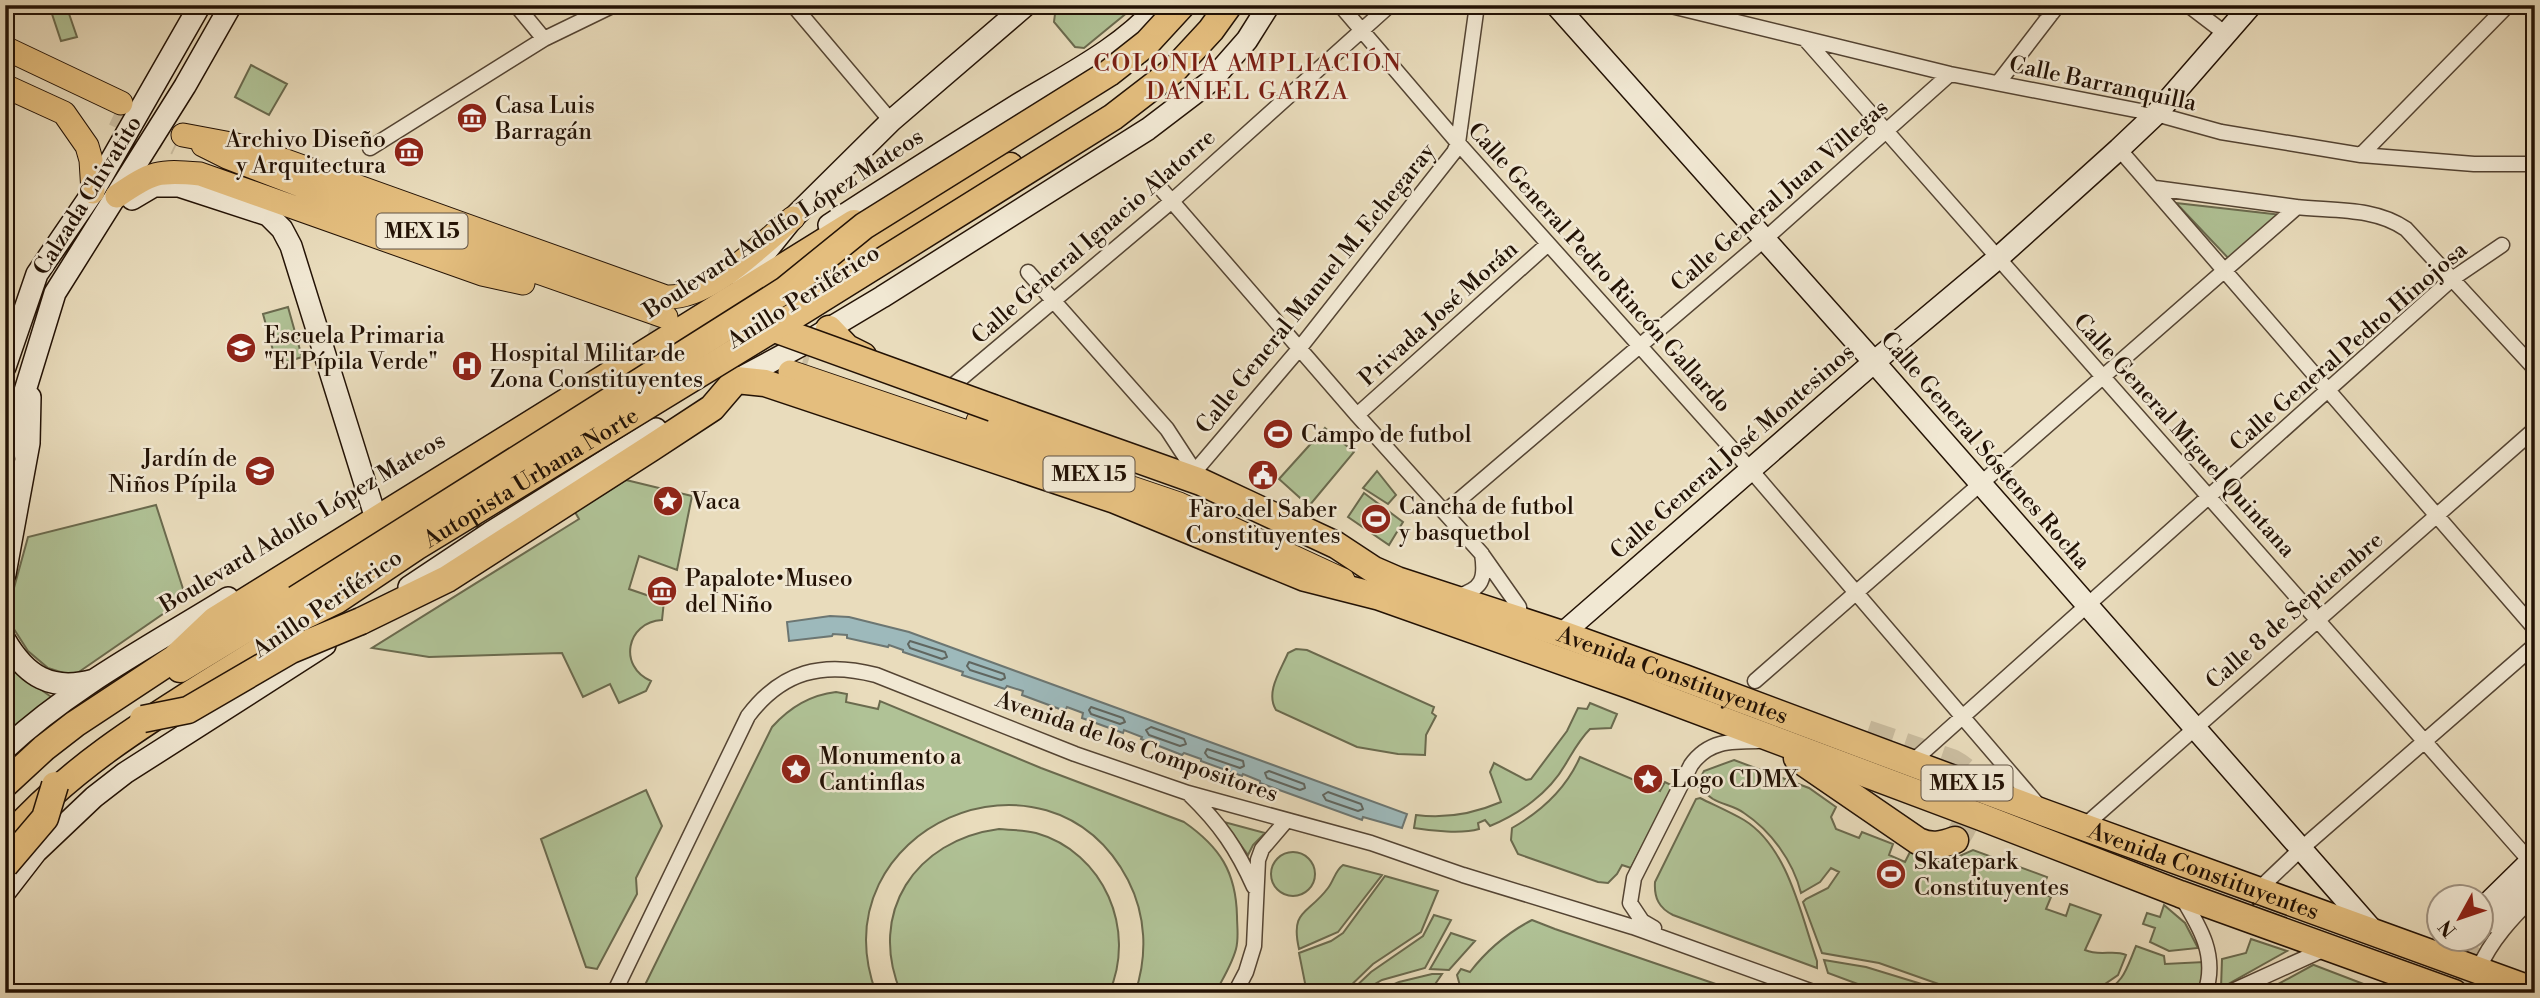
<svg xmlns="http://www.w3.org/2000/svg" width="2540" height="998" viewBox="0 0 2540 998" font-family="'Libre Bodoni',serif">
  <style>
    .green { fill: #b0c296; stroke: #6a6a4e; stroke-width: 2 }
    .water { fill: #9db9bb; stroke: #6c7672; stroke-width: 2 }
    .lines { fill: none; stroke-linecap: round; stroke-linejoin: round }
    .shore { stroke: #606660; stroke-width: 2 }
    .secondary-tunnel { stroke: #cbbea1; stroke-width: 21; stroke-dasharray: 21 10; stroke-linecap: butt }
    .primary-tunnel { stroke: #cbbea1; stroke-width: 23; stroke-dasharray: 23 11; stroke-linecap: butt }
    .highway-tunnel { stroke: #cbbea1; stroke-width: 26; stroke-dasharray: 26 13; stroke-linecap: butt }
    .street-casing { stroke: #544433; stroke-width: 17 }
    .secondary-casing { stroke: #231205; stroke-width: 24 }
    .primary-casing { stroke: #231205; stroke-width: 25 }
    .highway-casing { stroke: #231205; stroke-width: 29 }
    .street { stroke: #f1e8d3; stroke-width: 14 }
    .secondary { stroke: #f1e8d3; stroke-width: 21 }
    .primary { stroke: #e4be7e; stroke-width: 23 }
    .highway { stroke: #e4be7e; stroke-width: 26 }
    .highway-bridge-casing { stroke: #231205; stroke-width: 29; stroke-linecap: butt }
    .highway-bridge { stroke: #e4be7e; stroke-width: 26 }
    .labels { text-anchor: middle; stroke-width: 5; stroke-linejoin: round; paint-order: stroke }
    .shield { fill: #f1e8d3; stroke: #615243; stroke-width: 2 }
    .shield-label { font-size: 21px; font-weight: bold; fill: #231205 }
    .street-label { font-size: 23px; fill: #231205; stroke: #f1e8d3 }
    .poi-label { font-size: 23px; fill: #231205; stroke: #f1e8d3; text-anchor: start }
    .neighbourhood-label { font-size: 24px; letter-spacing: 2px; fill: #7a1f14; stroke: #f1e8d3 }
  </style>
  <rect width="100%" height="100%" fill="#e9dcbc"/>
  <filter id="stains"><feTurbulence type="fractalNoise" baseFrequency=".00286" numOctaves="4"/><feColorMatrix values="0 0 0 0 .2 0 0 0 0 .09 0 0 0 0 .02 0 0 0 .5 -.17"/></filter>
  <radialGradient id="worn" r=".72"><stop offset=".6" stop-color="#630" stop-opacity="0"/><stop offset="1" stop-color="#630" stop-opacity=".3"/></radialGradient>
  <path class="green" d="M49 5H66L77 37 61 41Z
    M1066 5H1134V7L1084 48 1075 47 1054 22 1055 14Z
    M251 65 287 84 269 115 235 97Z
    M2176 203 2282 215 2231 261Z
    M288 307 302 357 277 365 263 314Z
    M1325 428 1354 452 1309 506 1279 479Z
    M1377 471 1396 495 1388 504 1363 488Z
    M626 480 692 496 677 570 639 556 629 589 664 601 662 620C626 622 618 667 651 681L646 691 619 703 610 684 583 697 562 653 429 657 372 648 579 519 575 512Z
    M1364 493 1403 522 1389 545 1348 517Z
    M156 505 186 598 73 676 48 668 28 651 12 626 9 606 28 537Z
    M1296 649 1307 650 1434 707 1432 713 1436 716 1426 735 1425 755 1398 754 1357 747 1276 710C1265 692 1281 670 1288 653Z
    M5 652 21 675 54 699 5 739Z
    M836 692 847 694 846 702 878 709 880 701 1041 768 1184 822C1220 847 1236 872 1237 916 1237 927 1239 938 1236 949 1232 964 1223 979 1215 993H1135C1148 955 1146 915 1128 880 1048 728 816 828 876 993H641L772 727C789 708 810 695 836 692Z
    M1590 703 1617 714 1611 728 1590 729C1579 740 1573 752 1565 765 1549 793 1519 814 1490 826L1485 820 1478 823 1479 829C1462 834 1432 831 1414 828L1416 815C1446 819 1473 814 1501 802L1490 772 1494 763 1526 780 1531 779 1567 731 1578 708 1587 709Z
    M1580 757 1660 791 1665 782 1673 786 1631 868 1622 865 1617 874 1608 883 1598 882 1518 854 1511 840 1512 828C1542 811 1566 789 1580 757Z
    M1734 760 1809 788 1836 807 1831 817 1836 829 1859 838 1862 832 1893 844 1889 855 1905 862 1911 850 1944 863 1973 850 2047 877 2041 893 2051 897 2046 909 2066 916 2070 904 2101 915 2085 950C2101 957 2113 949 2126 955L2118 975 2102 986 2047 993H1964L1879 963 1822 953 1803 902 1806 899 1828 888 1839 872 1831 868 1820 882 1801 893C1793 861 1771 831 1744 813 1735 806 1723 805 1713 799 1707 795 1703 790 1696 786L1704 771Z
    M646 790 662 826 636 878 637 894 597 969 586 967 541 839Z
    M1700 798C1714 805 1730 812 1744 820 1788 847 1801 915 1817 961V968L1673 915C1659 908 1654 898 1655 882L1696 799Z
    M1224 822 1265 833 1253 845 1248 855Z
    M999 829C1011 830 1024 830 1036 833 1104 852 1137 930 1109 993H901C867 913 915 840 999 829Z
    M1271 874a22 22 0 1 1 44 0a22 22 0 1 1-44 0Z
    M1343 865 1382 875 1338 932 1299 949C1290 909 1308 915 1328 888 1334 880 1335 871 1343 865Z
    M1385 876 1438 891 1421 932 1373 964 1343 993H1307L1299 953 1331 941 1343 933Z
    M2164 905 2185 923 2198 948 2169 951 2150 942 2155 928 2143 924 2147 913 2160 917Z
    M1434 915 1451 920 1425 968 1382 980 1359 993H1349L1371 972 1423 936Z
    M1532 920 1555 929 1742 993H1462L1457 975 1461 969 1470 972C1487 950 1507 933 1532 920Z
    M1451 933 1475 941 1449 970 1430 969Z
    M2251 939 2287 951 2221 988 2222 959 2246 953Z
    M2136 946 2164 956 2165 964 2204 962V984L2194 985 2190 993H2101C2124 984 2127 967 2136 946Z
    M1824 960 1866 967 1951 993H1882L1828 973Z
    M2313 965H2314L2387 993H2262Z
    M1432 974H1442L1429 993H1374L1399 982Z"/>
  <path class="water" d="M830 616 849 617 909 632 1407 814 1402 828 1363 817 1362 820 1260 783V781L1243 774 1242 776 1201 761V759L1184 753 1182 755 1141 739 1142 737 1124 730 1123 733 1082 718 1083 713 1067 707 1065 711 1022 695 1023 691 1007 686 1005 689 962 675 963 672 903 652V650L889 645 888 647 847 638V635L833 634 832 636 789 641 787 622Z"/>
  <g class="lines">
    <path class="shore" d="M910 641 945 652 947 657 942 659 910 648 908 644Z
      M969 662 1004 674 1005 678 1001 680 970 670 967 666Z
      M1091 707 1123 718 1125 722 1120 724 1091 714 1089 710Z
      M1151 727 1184 739 1186 744 1180 746 1149 735 1146 730Z
      M1207 749 1243 761 1244 766 1240 768 1208 757 1205 753Z
      M1269 771 1304 784 1305 788 1300 790 1267 778 1265 773Z
      M1328 792 1361 804 1363 809 1358 811 1326 800 1323 795Z"/>
    <path class="secondary-tunnel" d="M2473 993C2460 974 2465 955 2479 939"/>
    <path class="primary-tunnel" d="M114 114 177 144
      M650 327 687 339
      M738 340 808 362"/>
    <path class="highway-tunnel" d="M1867 733 1952 762C1978 776 1977 789 1968 815 1965 825 1962 832 1955 840"/>
    <g class="street-casing">
      <path id="street" d="M516 5 544 39
        M793 5 891 121
        M1340 5 1458 143 1750 469 2039 806
        M1667 5 1950 74 2156 114 2221 132 2361 155 2474 164H2535
        M2036 5 2052 13
        M2188 5 2226 34
        M1805 39 2530 861
        M1998 83 2058 5
        M370 148 544 39 614 5
        M2119 149 2535 629
        M2361 155 2508 5
        M1156 183 1357 415 1481 553 1519 607 1520 620
        M2155 188C2202 194 2249 201 2296 207 2333 211 2375 207 2406 229L2535 369
        M1028 272 1167 429 1199 478
        M951 387 1172 201 1390 5
        M1357 415 1548 244
        M1196 470 1299 349 1454 152 1458 143 1477 5
        M1445 512 1765 239 1950 74
        M1458 596C1482 589 1486 579 1482 554
        M1755 681 2297 207
        M1912 762 2452 279 2502 245
        M1190 795C1220 824 1237 849 1254 887
        M2083 827 2535 429
        M2258 890 2302 848 2535 645
        M2181 896C2200 927 2218 956 2205 993
        M1654 928 1642 921 1630 903 1634 878 1691 765C1708 741 1730 741 1758 741
        M2478 970C2491 940 2512 918 2535 895
        M614 993 748 716C782 671 823 661 876 675L1075 754 1188 793 1371 843 1463 875 1633 927 1816 993
        M1235 993 1246 972 1254 946 1258 860 1262 849 1286 821
        M2228 993 2325 949"/>
    </g>
    <g class="secondary-casing">
      <path id="secondary" d="M1556 5 1874 362 2374 932
        M132 199 154 186H179L268 215 282 229 291 246 373 509
        M829 225C892 184 955 144 1019 104 1067 75 1122 48 1159 5
        M743 280 793 218 891 121 1026 5
        M5 367 37 274 93 192 200 5
        M731 383 800 346 882 297 1148 129 1211 81 1247 40 1269 5
        M5 456 55 293 185 86 231 5
        M5 574 29 443 30 397
        M409 587 490 533 656 429
        M1562 634 1874 362 1998 258 2119 149 2156 114 2251 5
        M5 640C26 676 51 692 94 680
        M5 749C70 688 152 645 228 598
        M5 892 36 852 94 797 125 773 325 645
        M2480 911 2535 857
        M2492 922 2535 877
        M2434 955 2454 939"/>
    </g>
    <g class="primary-casing">
      <path id="primary" d="M5 48 121 103
        M5 86 64 113 87 146 91 160 93 192
        M183 135 247 147 666 297C710 299 760 245 793 218
        M203 145 227 157 407 226 666 317
        M117 196C152 172 158 170 200 174L482 274 523 283
        M790 372 1179 504 1343 580
        M978 421 1109 463"/>
    </g>
    <g class="highway-casing">
      <g id="highway">
        <path d="M840 272 1010 166"/>
        <path d="M829 329 847 348 863 356"/>
        <path id="s1" d="M993 408 1201 482 1336 545 1374 570 1397 580 1562 634 1684 678 2045 813 2535 991"/>
        <path d="M361 621 447 579 651 448 712 408 736 380 765 383 1115 500 1305 578 1380 597 1629 685 1981 817 2180 894 2454 993"/>
        <path d="M180 669 296 599"/>
        <path d="M1797 758 1918 841C1931 847 1942 845 1955 840"/>
        <path d="M5 784 44 748 75 724 175 658 215 620 854 223"/>
        <path d="M5 842C91 741 218 683 324 608"/>
      </g>
    </g>
    <use href="#street" class="street"/>
    <use href="#secondary" class="secondary"/>
    <use href="#primary" class="primary"/>
    <use href="#highway" class="highway"/>
    <g class="highway-bridge-casing">
      <g id="highway-bridge">
        <path d="M761 324 993 408"/>
        <path d="M296 599 785 290 864 226 1109 73 1147 43 1182 5"/>
        <path id="s2" d="M304 616 337 600 416 547 807 308 1113 117 1174 70 1211 30 1229 5"/>
        <path d="M143 719 188 710 291 650 361 621"/>
        <path d="M5 865 45 818 55 785"/>
      </g>
    </g>
    <use href="#highway-bridge" class="highway-bridge"/>
  </g>
  <defs>
    <g id="museum-disc" transform="scale(1.575)"><circle r="9.5" fill="#8f2418" stroke="#f1e8d3"/><path d="M0-6L6-3V-2H-6V-3ZM-5-1h2V3h-2ZM-1-1h2V3h-2ZM3-1h2V3H3ZM-6 4H6V6H-6Z" fill="#fff"/></g>
    <g id="school-disc" transform="scale(1.575)"><circle r="9.5" fill="#8f2418" stroke="#f1e8d3"/><path d="M0-5L7-2L0 1L-7-2ZM-4 1L0 2.5L4 1V4Q0 6-4 4Z" fill="#fff"/></g>
    <g id="hospital-disc" transform="scale(1.575)"><circle r="9.5" fill="#8f2418" stroke="#f1e8d3"/><path d="M-5-5h3v3.5h4V-5h3V5h-3V1.5h-4V5h-3Z" fill="#fff"/></g>
    <g id="stadium-disc" transform="scale(1.575)"><circle r="9.5" fill="#8f2418" stroke="#f1e8d3"/><path d="M0-5a6.5 5 0 1 0 0 10a6.5 5 0 1 0 0-10ZM-3.5-1.8h7v3.6h-7Z" fill="#fff"/></g>
    <g id="civic-disc" transform="scale(1.575)"><circle r="9.5" fill="#8f2418" stroke="#f1e8d3"/><path d="M-.6-6.5H3V-4.5H.6V-3L4-1V1h2V6H-6V1h2V-1L-.6-3ZM-1.2 2.5V6h2.4V2.5Z" fill="#fff"/></g>
    <g id="sight-disc" transform="scale(1.575)"><circle r="9.5" fill="#8f2418" stroke="#f1e8d3"/><path d="M0-6L1.8-2.2L6-1.7L2.9 1.2L3.7 5.4L0 3.3L-3.7 5.4L-2.9 1.2L-6-1.7L-1.8-2.2Z" fill="#fff"/></g>
  </defs>
  <g fill-rule="evenodd">
    <use href="#museum-disc" x="472" y="118"/>
    <use href="#museum-disc" x="409" y="152"/>
    <use href="#school-disc" x="241" y="348"/>
    <use href="#hospital-disc" x="467" y="366"/>
    <use href="#stadium-disc" x="1278" y="434"/>
    <use href="#school-disc" x="260" y="471"/>
    <use href="#civic-disc" x="1263" y="475"/>
    <use href="#sight-disc" x="668" y="501"/>
    <use href="#stadium-disc" x="1376" y="519"/>
    <use href="#museum-disc" x="662" y="591"/>
    <use href="#sight-disc" x="796" y="769"/>
    <use href="#sight-disc" x="1648" y="779"/>
    <use href="#stadium-disc" x="1891" y="874"/>
  </g>
  <g class="labels">
    <g class="shield">
      <rect x="376.5" y="213.5" width="91" height="35" rx="5"/>
      <rect x="1043.5" y="456.5" width="91" height="35" rx="5"/>
      <rect x="1921.5" y="765.5" width="91" height="35" rx="5"/>
    </g>
    <g class="shield-label">
      <text x="422" y="238">MEX 15</text>
      <text x="1089" y="481">MEX 15</text>
      <text x="1967" y="790">MEX 15</text>
    </g>
    <g class="street-label">
      <text transform="translate(2103 83) rotate(12)" y="8">Calle Barranquilla</text>
      <text transform="translate(87 195) rotate(-58)" y="8">Calzada Chivatito</text>
      <text transform="translate(1779 195) rotate(-41)" y="8">Calle General Juan Villegas</text>
      <text transform="translate(783 223) rotate(-33)" y="8">Boulevard Adolfo López Mateos</text>
      <text transform="translate(1093 236) rotate(-41)" y="8">Calle General Ignacio Alatorre</text>
      <text transform="translate(1600 267) rotate(48)" y="8">Calle General Pedro Rincón Gallardo</text>
      <text transform="translate(1315 288) rotate(-51)" y="8">Calle General Manuel M. Echegaray</text>
      <text transform="translate(803 296) rotate(-32)" y="8">Anillo Periférico</text>
      <text transform="translate(1438 313) rotate(-42)" y="8">Privada José Morán</text>
      <text transform="translate(2348 346) rotate(-41)" y="8">Calle General Pedro Hinojosa</text>
      <text transform="translate(2185 435) rotate(48)" y="8">Calle General Miguel Quintana</text>
      <text transform="translate(1986 450) rotate(49)" y="8">Calle General Sóstenes Rocha</text>
      <text transform="translate(1732 451) rotate(-41)" y="8">Calle General José Montesinos</text>
      <text dy="8" stroke="none"><textPath href="#s2" startOffset="266">Autopista Urbana Norte</textPath></text>
      <text transform="translate(302 522) rotate(-31)" y="8">Boulevard Adolfo López Mateos</text>
      <text transform="translate(327 603) rotate(-34)" y="8">Anillo Periférico</text>
      <text transform="translate(2294 610) rotate(-41)" y="8">Calle 8 de Septiembre</text>
      <text dy="8" stroke="none"><textPath href="#s1" startOffset="732">Avenida Constituyentes</textPath></text>
      <text transform="translate(1137 746) rotate(19)" y="8">Avenida de los Compositores</text>
      <text dy="8" stroke="none"><textPath href="#s1" startOffset="1298">Avenida Constituyentes</textPath></text>
    </g>
    <g class="poi-label">
      <text x="495" y="113">Casa Luis<tspan x="495" dy="26">Barragán</tspan></text>
      <text x="386" y="147" text-anchor="end">Archivo Diseño<tspan x="386" dy="26">y Arquitectura</tspan></text>
      <text x="264" y="343">Escuela Primaria<tspan x="264" dy="26">"El Pípila Verde"</tspan></text>
      <text x="490" y="361">Hospital Militar de<tspan x="490" dy="26">Zona Constituyentes</tspan></text>
      <text x="1301" y="442">Campo de futbol</text>
      <text x="237" y="466" text-anchor="end">Jardín de<tspan x="237" dy="26">Niños Pípila</tspan></text>
      <text x="691" y="509">Vaca</text>
      <text x="1399" y="514">Cancha de futbol<tspan x="1399" dy="26">y basquetbol</tspan></text>
      <text x="1263" y="517" text-anchor="middle">Faro del Saber<tspan x="1263" dy="26">Constituyentes</tspan></text>
      <text x="685" y="586">Papalote•Museo<tspan x="685" dy="26">del Niño</tspan></text>
      <text x="819" y="764">Monumento a<tspan x="819" dy="26">Cantinflas</tspan></text>
      <text x="1671" y="787">Logo CDMX</text>
      <text x="1914" y="869">Skatepark<tspan x="1914" dy="26">Constituyentes</tspan></text>
    </g>
    <g class="neighbourhood-label">
      <text x="1248" y="71">COLONIA AMPLIACIÓN<tspan x="1248" dy="28">DANIEL GARZA</tspan></text>
    </g>
  </g>
  <rect width="2540" height="998" fill="none" stroke="#e9dcbc" stroke-width="28"/>
  <rect x="7" y="7" width="2526" height="984" fill="none" stroke="#231205" stroke-width="3.5"/>
  <rect x="14" y="14" width="2512" height="970" fill="none" stroke="#231205" stroke-width="2"/>
  <g transform="translate(2460 918) rotate(230)"><circle r="33" fill="#f1e8d3" stroke="#9f9281" stroke-width="2"/>
  <path d="M0-5L12 26L0 18L-12 26Z" fill="#8f2418"/>
  <text y="-10" font-size="19" font-weight="bold" text-anchor="middle" fill="#231205">N</text>
  </g>
  <rect width="100%" height="100%" filter="url(#stains)"/>
  <rect width="100%" height="100%" fill="url(#worn)"/>
</svg>
